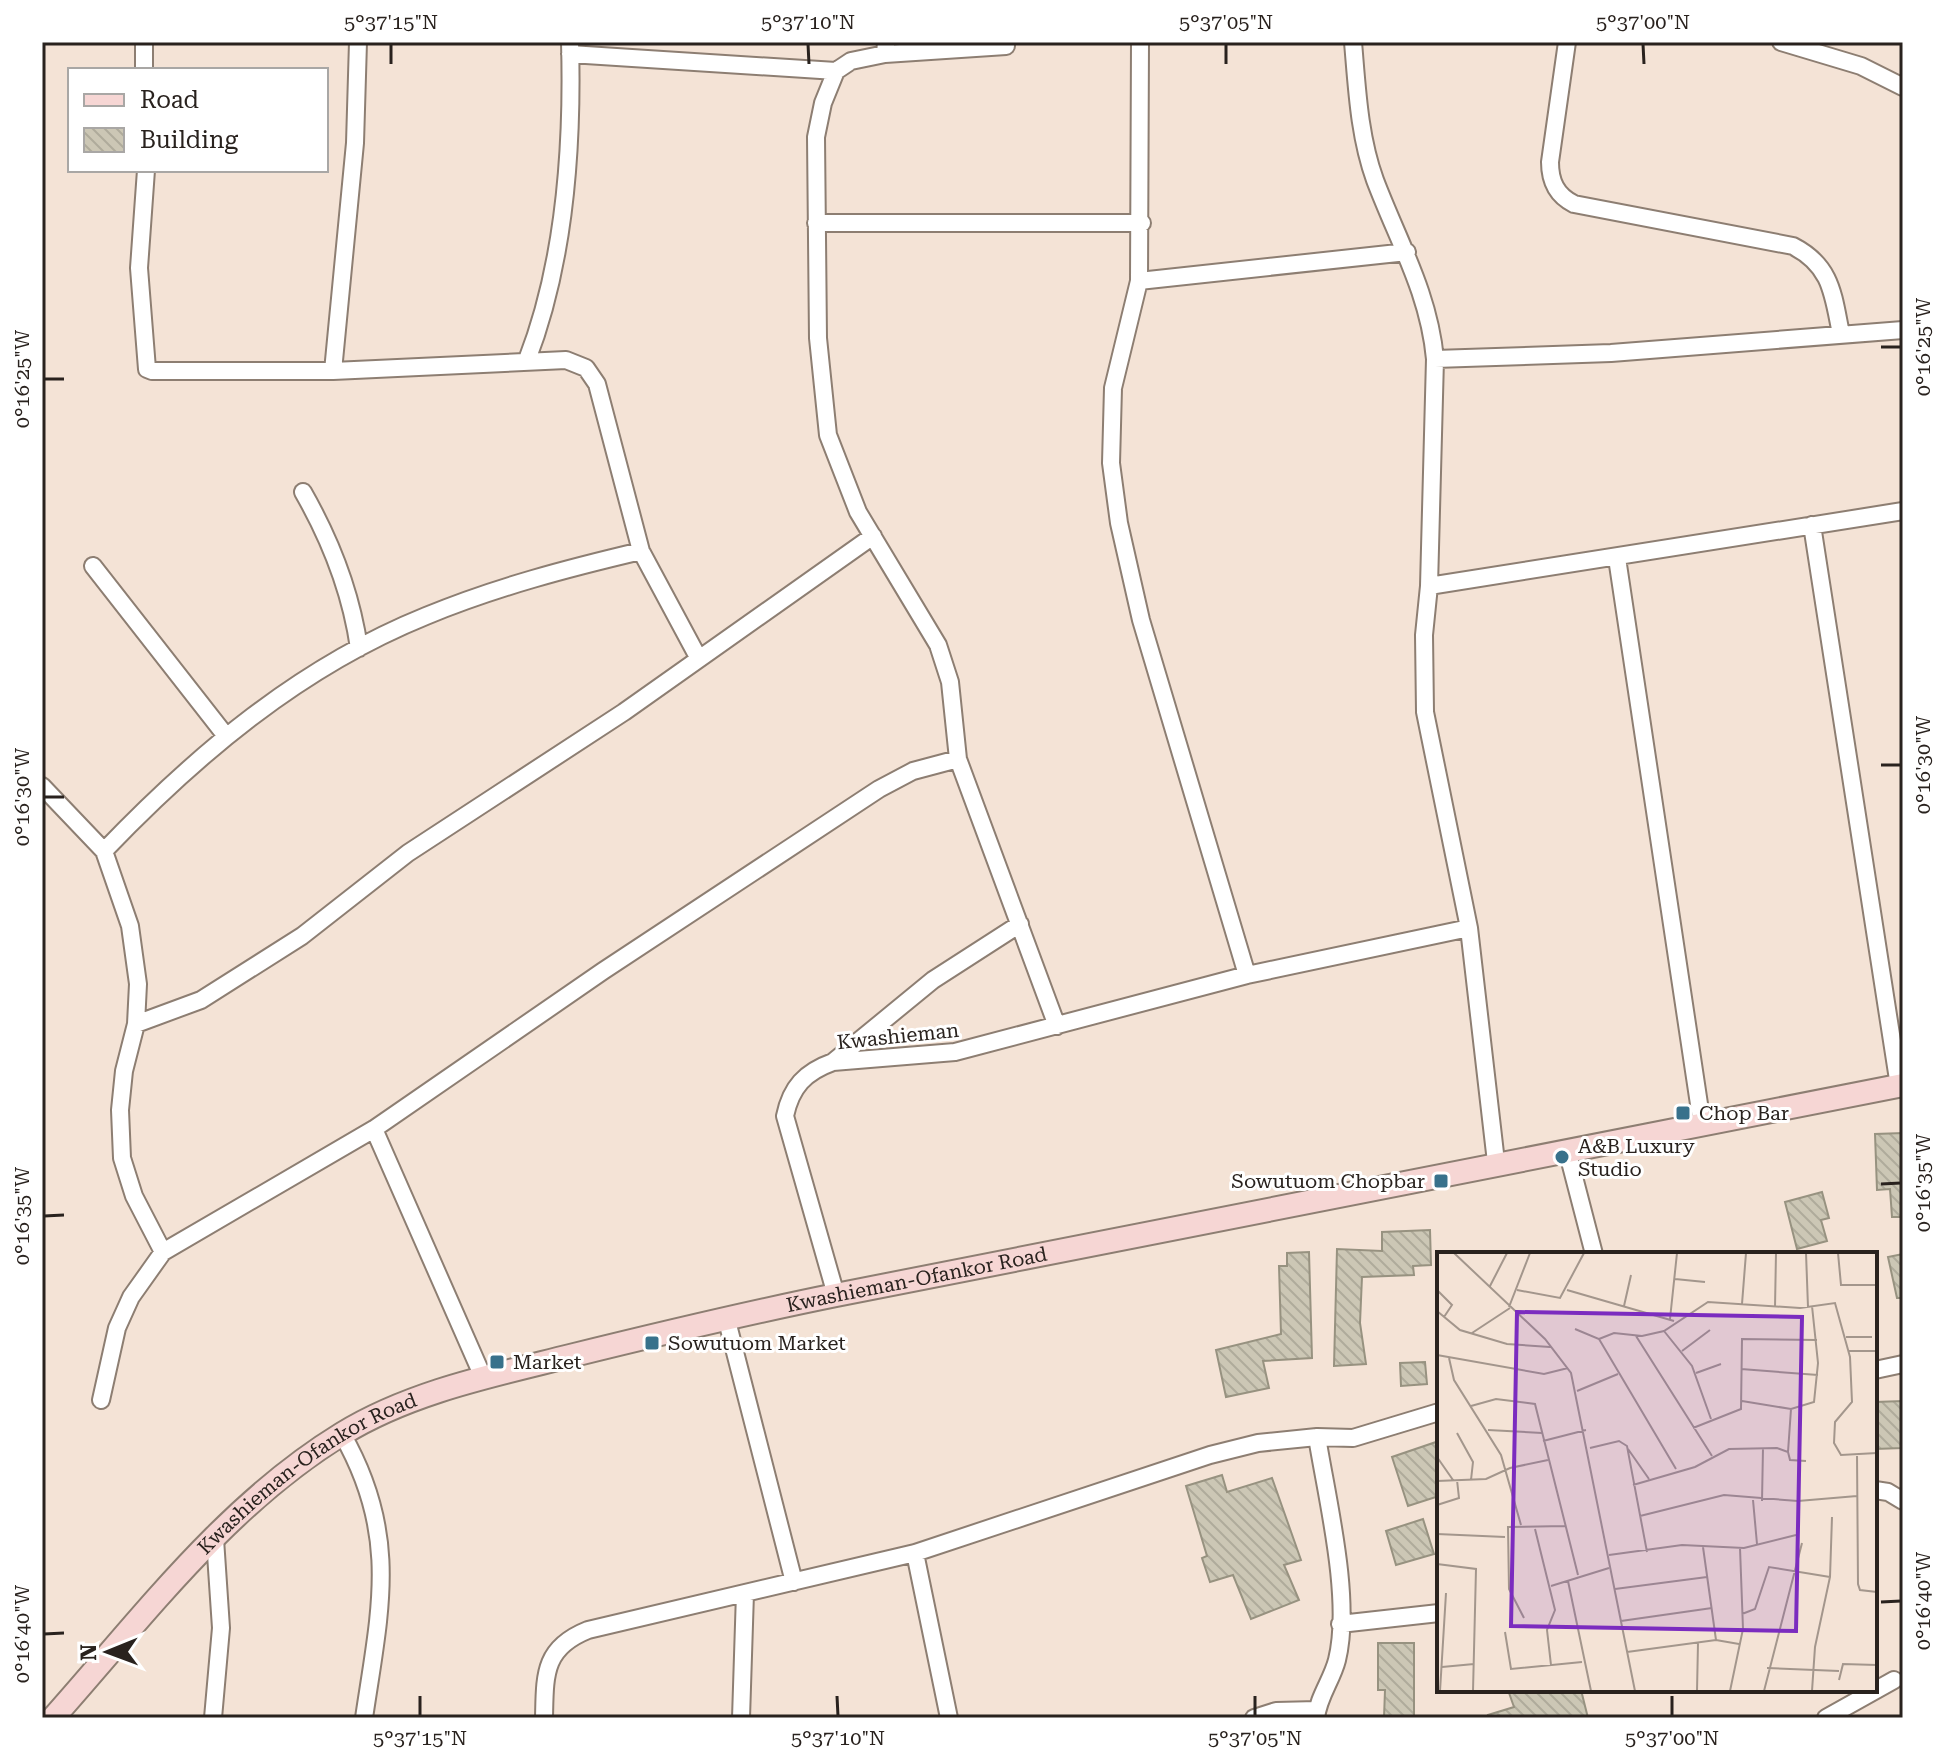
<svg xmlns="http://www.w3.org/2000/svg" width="1945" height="1760" viewBox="0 0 1945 1760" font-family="'Roboto Serif',serif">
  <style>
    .building { fill: url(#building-back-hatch); stroke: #979280; stroke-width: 2 }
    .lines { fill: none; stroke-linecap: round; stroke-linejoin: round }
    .minor-casing { stroke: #8d7e72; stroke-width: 20 }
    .secondary-casing { stroke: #8d7e72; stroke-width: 26 }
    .minor { stroke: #fff; stroke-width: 16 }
    .secondary { stroke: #f6d6d4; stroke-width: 22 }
    .ticks { fill: none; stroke: #29221e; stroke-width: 3 }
    .poi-dot { fill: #38718b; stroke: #fff; stroke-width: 3 }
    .labels { text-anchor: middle; stroke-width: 6; stroke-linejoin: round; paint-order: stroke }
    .street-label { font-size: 20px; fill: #29221e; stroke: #fff }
    .poi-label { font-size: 20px; fill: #29221e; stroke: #fff; text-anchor: start }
    .inset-road { fill: none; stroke: #a3968c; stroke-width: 2 }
    .view { fill: #7b2cbf; fill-opacity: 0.15; stroke: #7b2cbf; stroke-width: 4 }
    .inset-edge { fill: none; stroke: #29221e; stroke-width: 4 }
    .neatline { fill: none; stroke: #29221e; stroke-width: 3 }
    .ticks-label { font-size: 20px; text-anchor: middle; fill: #29221e }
  </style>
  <defs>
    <pattern id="building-back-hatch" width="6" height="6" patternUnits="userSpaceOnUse" patternTransform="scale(2)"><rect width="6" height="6" fill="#ccc7b5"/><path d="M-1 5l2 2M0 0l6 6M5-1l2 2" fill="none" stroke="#afab9b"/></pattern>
  </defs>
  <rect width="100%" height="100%" fill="#f4e3d6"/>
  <path class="building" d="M1903 1133V1217H1892L1890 1189 1877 1190 1875 1134Z
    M1822 1192 1829 1218 1821 1220 1827 1241 1797 1249 1785 1202Z
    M1430 1230 1431 1265 1413 1266 1414 1275 1362 1277 1360 1323 1366 1364 1334 1366 1337 1249 1382 1251V1232Z
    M1309 1252 1312 1358 1263 1361 1269 1388 1226 1397 1216 1350 1281 1334 1279 1266H1287V1253Z
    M1903 1254V1298H1897L1888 1257Z
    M1425 1362 1427 1384 1401 1386 1400 1363Z
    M1903 1401V1448L1875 1449V1402Z
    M1439 1441V1496L1408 1506 1392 1457Z
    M1222 1475 1227 1492 1272 1478 1301 1560 1284 1565 1299 1600 1251 1619 1233 1575 1210 1582 1202 1558 1207 1556 1186 1486Z
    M1423 1519 1434 1554 1396 1565 1386 1531Z
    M1378 1643H1414V1718H1384L1385 1690H1378Z
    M1508 1690H1581L1588 1718H1489L1488 1715 1514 1707Z"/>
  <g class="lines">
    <g class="minor-casing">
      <path id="minor" d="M144 42V70
        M886 42 885 54 851 61 836 71 823 103 816 137 818 338 828 435 858 512 938 645 950 682 958 759 1057 1026
        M1140 42 1139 281 1113 388 1111 463 1119 523 1141 620 1247 975
        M1353 42C1357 88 1359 136 1375 180 1398 241 1429 293 1435 359L1429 586 1424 635 1425 712 1469 928 1496 1162
        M1567 42 1550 162C1550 181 1556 195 1574 204L1793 246C1832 266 1833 295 1841 334
        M1781 42 1861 66 1903 87
        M570 54 836 71
        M885 54 1006 46
        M146 170 139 268 147 369 152 371H333L566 360 586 368 597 384 641 551 699 659
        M816 223H1142
        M1139 281 1407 252
        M1435 359 1611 353 1903 330
        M527 360C565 262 573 148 570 42
        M333 371 355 143 358 42
        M303 492C331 541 351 592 359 648
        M1812 525 1899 1086
        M1617 558 1702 1124
        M93 566 226 736
        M1429 586 1903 511
        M42 786 104 851 130 926 138 984 136 1024 124 1071 120 1110 122 1158 134 1196 163 1252
        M104 851C197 754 300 667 426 616 496 587 569 568 641 551
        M136 1024 201 1000 302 936 408 853 624 712 873 536
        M833 1062 933 980 1020 924
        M374 1129 483 1377
        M1567 1150 1594 1254
        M836 1295 785 1116C791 1087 805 1072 833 1062L955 1052 1247 975 1469 928
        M726 1317 794 1582
        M1875 1370 1903 1364
        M101 1400 117 1328 131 1297 163 1252 374 1129 603 971 879 789 913 771 958 759
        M342 1434C400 1535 380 1610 364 1718
        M1875 1490 1888 1492 1903 1501
        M915 1553 949 1718
        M1340 1624 1439 1613
        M213 1718 221 1628 215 1539
        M544 1718C545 1675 543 1648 588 1630L915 1553 1210 1455 1258 1443 1317 1437 1353 1438 1439 1412
        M741 1718 745 1593
        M1254 1718 1276 1711 1317 1710
        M1316 1718C1318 1697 1332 1680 1337 1660 1352 1599 1327 1499 1317 1437
        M1826 1718 1894 1680"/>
    </g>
    <g class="secondary-casing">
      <g id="secondary">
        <path id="s1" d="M53 1718C142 1618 226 1505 342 1434 410 1392 494 1375 570 1356 659 1334 747 1313 836 1295L1903 1085"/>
      </g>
    </g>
    <use href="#minor" class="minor"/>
    <use href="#secondary" class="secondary"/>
  </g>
  <path class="ticks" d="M391 44V64M808 44 809 64M1226 44V64M1643 44 1644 64M1881 347H1901M44 379H64M1881 765H1901M44 797H64M1881 1184 1901 1183M44 1216 64 1215M1881 1602 1901 1601M44 1634 64 1633M420 1696V1716M837 1696 838 1716M1255 1696V1716M1672 1696V1716"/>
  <g class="poi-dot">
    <rect x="1675" y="1105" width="16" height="16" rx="4"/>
    <circle cx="1562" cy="1157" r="8"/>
    <rect x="1433" y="1173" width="16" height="16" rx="4"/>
    <rect x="644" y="1335" width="16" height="16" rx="4"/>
    <rect x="489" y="1354" width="16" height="16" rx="4"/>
  </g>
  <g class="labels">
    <g class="street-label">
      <text transform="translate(898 1036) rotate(-6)" y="7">Kwashieman</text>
      <text dy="7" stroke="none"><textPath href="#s1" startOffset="1004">Kwashieman-Ofankor Road</textPath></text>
      <text dy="7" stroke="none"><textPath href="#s1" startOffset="356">Kwashieman-Ofankor Road</textPath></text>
    </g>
    <g class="poi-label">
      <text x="1699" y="1120">Chop Bar</text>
      <text x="1578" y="1153">A&amp;B Luxury<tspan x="1578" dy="23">Studio</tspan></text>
      <text x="1425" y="1188" text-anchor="end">Sowutuom Chopbar</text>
      <text x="668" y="1350">Sowutuom Market</text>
      <text x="513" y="1369">Market</text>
    </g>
  </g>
  <g transform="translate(1437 1252)">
    <rect width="440" height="440" fill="#f4e3d6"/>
    <path class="inset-road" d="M17 1 108 87 134 121 198 439M369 1 371 55M401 1 404 33H440M238 27 268 30M53 34 70 1M0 38 15 53 7 65M80 38 123 46 147 1M130 38 237 69M305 52 309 1M187 54 194 23M72 55 93 1M338 55 339 1M0 59 23 78 70 92 113 95M233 67 240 1M138 77 162 87 239 217M227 79 255 114 274 167M35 81 73 56M199 84 275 204M409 85H435M162 87 177 81 205 84 227 79 271 50 363 56 398 51 413 105 415 150 398 170 397 191 404 203 440 201M245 99 273 78M411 99H440M0 103 107 122 131 116M12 106 17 128 64 203 84 273M304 117 381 123M259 121 284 112M140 139 181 122M305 149 354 157 377 150 381 111 375 54M34 154 59 147 98 152 141 323M256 176 304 157 305 87 380 88M51 178 105 181M20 181 36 210 34 228M106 189 149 178M153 196 182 189 190 194 210 300M191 197 212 227M351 200 354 157M420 202 421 332 423 338 440 340M0 205 16 228M0 229 49 227 73 216 111 208M196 233 258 215 292 197 340 196 351 200 353 208 369 209M316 248 320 292M325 249 326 196M0 253 22 246 20 228M203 264 287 243 361 249 420 244M98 277 118 358 110 378 114 413M0 282 68 285M266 295 279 388M172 303 245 293 307 296 359 283M0 312 39 317 36 439M131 329 154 439M114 334 172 316M178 337 270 325M305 362 318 357 332 315 393 325M87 366 72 337 71 275 128 274M184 369 275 356M68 380 74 417 145 410M190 400 279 388 302 392M5 415 37 412M330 416 402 419M402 428 406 412 440 413M3 439 9 341M260 439 261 391M293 439 306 377 303 296M327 439 365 291M375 439 378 395 393 325 395 265"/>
    <path class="view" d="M80 60 365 65 359 379 74 374Z"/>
    <rect width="440" height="440" class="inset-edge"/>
  </g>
  <rect width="1945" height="1760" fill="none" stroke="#ffffff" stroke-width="88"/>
  <rect x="68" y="68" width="260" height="104" fill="#ffffff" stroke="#a9a7a5" stroke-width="2"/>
  <rect x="84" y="94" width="40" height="12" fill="#f6d6d4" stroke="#a9a7a5" stroke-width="2"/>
  <text x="140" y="108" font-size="24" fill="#29221e">Road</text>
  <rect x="84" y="128" width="40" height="24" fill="url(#building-back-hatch)" stroke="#a9a7a5" stroke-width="2"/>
  <text x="140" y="148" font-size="24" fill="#29221e">Building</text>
  <g transform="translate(108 1652) rotate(269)" stroke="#ffffff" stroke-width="6" paint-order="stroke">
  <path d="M0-6L14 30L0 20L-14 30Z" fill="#29221e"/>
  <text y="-12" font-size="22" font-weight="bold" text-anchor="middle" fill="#29221e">N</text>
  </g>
  <rect x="44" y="44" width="1857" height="1672" class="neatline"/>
  <g class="ticks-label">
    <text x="391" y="29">5°37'15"N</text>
    <text x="808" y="29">5°37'10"N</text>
    <text x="1226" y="29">5°37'05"N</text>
    <text x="1643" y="29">5°37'00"N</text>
    <text transform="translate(1923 347) rotate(-90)" y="7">0°16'25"W</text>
    <text transform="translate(22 379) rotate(-90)" y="7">0°16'25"W</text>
    <text transform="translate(1923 765) rotate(-90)" y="7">0°16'30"W</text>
    <text transform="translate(22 797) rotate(-90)" y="7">0°16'30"W</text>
    <text transform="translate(1923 1183) rotate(-90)" y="7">0°16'35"W</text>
    <text transform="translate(22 1216) rotate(-90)" y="7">0°16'35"W</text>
    <text transform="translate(1923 1601) rotate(-90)" y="7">0°16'40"W</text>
    <text transform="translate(22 1634) rotate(-90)" y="7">0°16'40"W</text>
    <text x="420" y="1745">5°37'15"N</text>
    <text x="838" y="1745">5°37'10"N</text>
    <text x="1255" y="1745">5°37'05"N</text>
    <text x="1672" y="1745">5°37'00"N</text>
  </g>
</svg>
